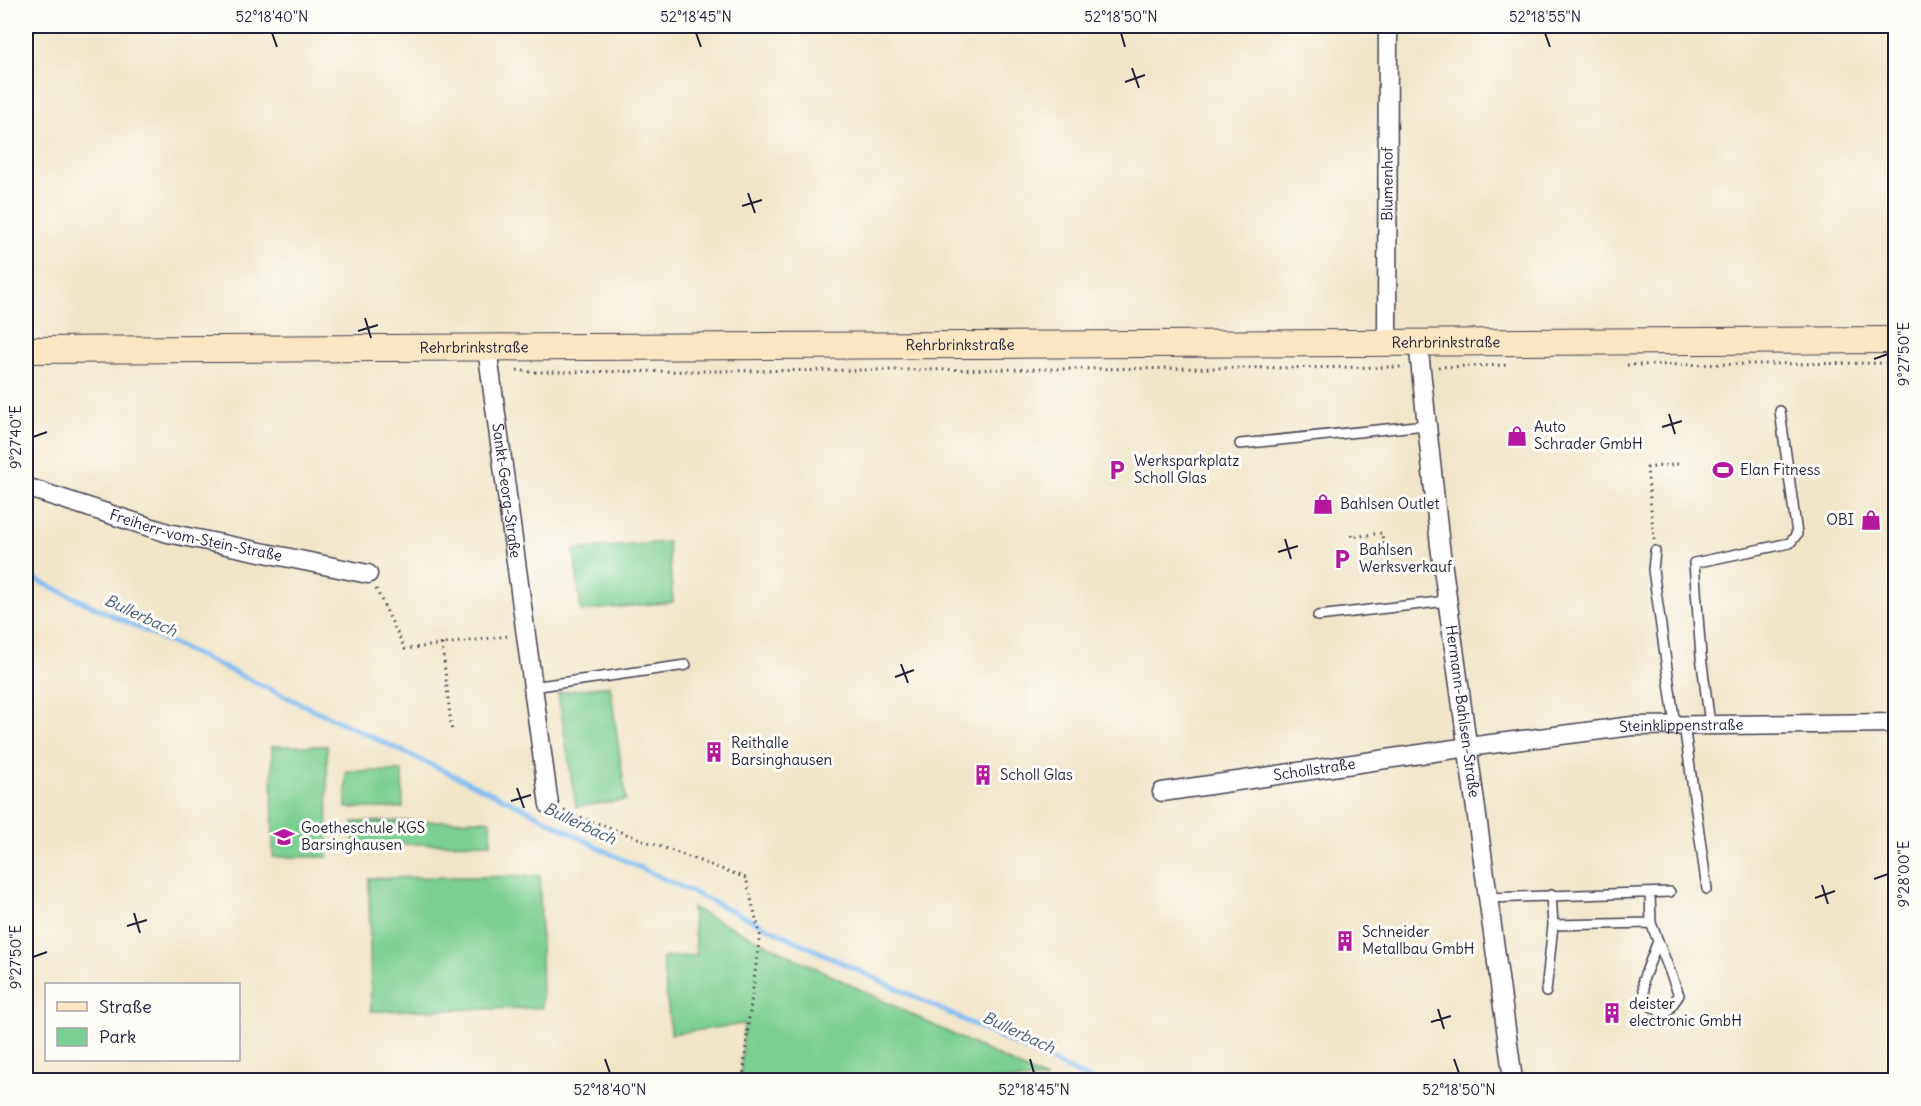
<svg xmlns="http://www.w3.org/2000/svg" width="1921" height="1106" viewBox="0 0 1921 1106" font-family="Delius,sans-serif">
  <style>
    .green { fill: #7acf92; stroke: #4e7866; stroke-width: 1.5 }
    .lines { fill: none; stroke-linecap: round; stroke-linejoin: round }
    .stream { stroke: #7ebaf0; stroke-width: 5 }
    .service-casing { stroke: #413f50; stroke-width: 12 }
    .minor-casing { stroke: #413f50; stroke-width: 21 }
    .secondary-casing { stroke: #413f50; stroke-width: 28 }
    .path { stroke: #413f50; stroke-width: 3; stroke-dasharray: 1.5 4.5; stroke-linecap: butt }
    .service { stroke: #fff; stroke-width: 9 }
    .minor { stroke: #fff; stroke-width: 18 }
    .secondary { stroke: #fbe6c4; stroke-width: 26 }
    .ticks { fill: none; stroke: #22223b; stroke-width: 2 }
    .labels { text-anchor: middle; stroke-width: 6; stroke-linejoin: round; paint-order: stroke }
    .street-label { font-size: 15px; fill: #22223b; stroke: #fdfcf7 }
    .poi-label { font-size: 15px; fill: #22223b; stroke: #fdfcf7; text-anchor: start }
    .water-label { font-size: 16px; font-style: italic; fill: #42577a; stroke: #fdfcf7 }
    .neatline { fill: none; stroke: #22223b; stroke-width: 2 }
    .ticks-label { font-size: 15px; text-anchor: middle; fill: #22223b }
  </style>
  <rect width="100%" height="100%" fill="#fdfcf7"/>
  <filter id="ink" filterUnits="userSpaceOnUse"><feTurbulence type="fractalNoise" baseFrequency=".0167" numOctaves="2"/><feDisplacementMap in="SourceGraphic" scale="12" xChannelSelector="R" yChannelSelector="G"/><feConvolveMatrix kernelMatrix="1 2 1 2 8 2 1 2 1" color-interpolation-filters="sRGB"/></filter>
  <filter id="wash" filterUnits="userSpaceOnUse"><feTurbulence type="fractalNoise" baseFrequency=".008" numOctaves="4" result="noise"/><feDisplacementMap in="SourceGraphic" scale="24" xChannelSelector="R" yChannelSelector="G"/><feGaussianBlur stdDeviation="1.35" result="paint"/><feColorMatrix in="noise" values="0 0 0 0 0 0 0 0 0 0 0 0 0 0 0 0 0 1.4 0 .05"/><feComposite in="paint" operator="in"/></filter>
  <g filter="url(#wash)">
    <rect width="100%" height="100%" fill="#f1e5c9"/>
    <path class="green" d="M668 542 673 602 581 611 574 550Z
      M610 685 626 800 576 807 558 693Z
      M272 746H327L328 857H273Z
      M346 771H402L403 808H346Z
      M490 820 491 843 354 845 353 822Z
      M540 876 542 1008 371 1011 369 878Z
      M692 908 1047 1080H740L744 1024 671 1034 662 958 696 955Z"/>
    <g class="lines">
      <path class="stream" d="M26 575 528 810 609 853 1091 1080"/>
    </g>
  </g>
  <g filter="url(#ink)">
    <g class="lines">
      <g class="service-casing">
        <path id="service" d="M1240 444 1426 425
          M1655 551 1653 570 1675 725
          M1318 616 1447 601
          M532 687 686 665
          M1710 724 1701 656 1694 563 1790 543 1797 534 1780 411
          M1684 725 1707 889
          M1488 898 1670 892
          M1651 923 1679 995 1665 1015 1645 1002 1643 980 1658 941
          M1553 925 1651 923 1650 893
          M1546 992 1553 925 1551 895"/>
      </g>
      <g class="minor-casing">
        <g id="minor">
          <path id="s1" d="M1387 342 1388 26"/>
          <path id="s2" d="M1418 342 1440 546 1513 1080"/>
          <path id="s3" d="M487 348 549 805"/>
          <path id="s4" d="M26 487 168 533 368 574"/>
          <path id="s5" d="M1162 792 1468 747 1632 726 1896 723"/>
        </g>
      </g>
      <g class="secondary-casing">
        <g id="secondary">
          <path id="s6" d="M26 350 1896 340"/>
        </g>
      </g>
      <path class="path" d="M1627 365 1896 363
        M1438 367 1510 365
        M517 370 531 372 1405 367
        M1351 535 1352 537 1382 533 1385 555
        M1654 540 1647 468 1678 464
        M376 589 405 649 508 636
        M442 644 452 733
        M564 811 746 878 760 935 748 1026 743 1080"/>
      <use href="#service" class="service"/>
      <use href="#minor" class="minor"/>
      <use href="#secondary" class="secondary"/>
    </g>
  </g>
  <path class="ticks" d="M272 33 277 47M696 33 701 47M1121 33 1125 47M1545 33 1550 47M1132 68 1139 88M1125 82 1145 75M748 193 755 213M742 206 762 200M365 318 371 338M358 331 378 325M1874 359 1888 354M1669 414 1675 434M1662 427 1682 421M33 437 47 432M1285 539 1291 559M1278 552 1298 546M901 664 908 683M895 677 914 670M517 788 524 808M511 801 531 795M1874 879 1888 874M1822 885 1828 904M1815 898 1835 891M134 913 140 933M127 926 147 920M33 957 47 952M1438 1009 1444 1029M1431 1022 1451 1016M605 1059 610 1073M1030 1059 1034 1073M1454 1059 1459 1073"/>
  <defs>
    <g id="shop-bare" transform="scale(1.62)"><path d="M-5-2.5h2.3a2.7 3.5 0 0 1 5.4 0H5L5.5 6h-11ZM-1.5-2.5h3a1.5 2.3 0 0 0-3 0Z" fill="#b5179e" stroke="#fdfcf7" stroke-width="2.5" paint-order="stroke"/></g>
    <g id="parking-bare" transform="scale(1.62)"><path d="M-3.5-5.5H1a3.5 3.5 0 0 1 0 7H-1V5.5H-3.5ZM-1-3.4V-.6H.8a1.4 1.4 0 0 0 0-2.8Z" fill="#b5179e" stroke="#fdfcf7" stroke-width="2.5" paint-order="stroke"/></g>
    <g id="stadium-bare" transform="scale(1.62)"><path d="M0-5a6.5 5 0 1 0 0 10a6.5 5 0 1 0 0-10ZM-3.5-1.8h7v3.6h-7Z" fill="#b5179e" stroke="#fdfcf7" stroke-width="2.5" paint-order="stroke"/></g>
    <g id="building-bare" transform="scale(1.62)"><path d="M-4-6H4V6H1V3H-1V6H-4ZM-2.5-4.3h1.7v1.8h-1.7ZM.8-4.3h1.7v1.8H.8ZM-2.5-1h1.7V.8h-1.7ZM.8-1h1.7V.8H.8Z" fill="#b5179e" stroke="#fdfcf7" stroke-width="2.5" paint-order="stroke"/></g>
    <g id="school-bare" transform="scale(1.62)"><path d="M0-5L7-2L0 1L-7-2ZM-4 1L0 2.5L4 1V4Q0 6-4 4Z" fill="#b5179e" stroke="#fdfcf7" stroke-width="2.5" paint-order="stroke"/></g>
  </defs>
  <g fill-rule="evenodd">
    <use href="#shop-bare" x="1517" y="436"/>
    <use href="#parking-bare" x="1117" y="470"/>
    <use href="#stadium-bare" x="1723" y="470"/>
    <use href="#shop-bare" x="1323" y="504"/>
    <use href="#shop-bare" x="1871" y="520"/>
    <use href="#parking-bare" x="1342" y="559"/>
    <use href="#building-bare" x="714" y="752"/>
    <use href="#building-bare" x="983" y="775"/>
    <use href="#school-bare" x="284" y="837"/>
    <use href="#building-bare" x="1345" y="941"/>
    <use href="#building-bare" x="1612" y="1013"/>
  </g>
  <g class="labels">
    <g class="street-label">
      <text dy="5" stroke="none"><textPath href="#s1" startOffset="158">Blumenhof</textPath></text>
      <text dy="5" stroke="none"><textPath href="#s6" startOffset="1420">Rehrbrinkstraße</textPath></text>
      <text dy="5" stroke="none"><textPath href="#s6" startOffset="934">Rehrbrinkstraße</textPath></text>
      <text dy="5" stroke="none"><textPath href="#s6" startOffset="448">Rehrbrinkstraße</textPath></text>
      <text dy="5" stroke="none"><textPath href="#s3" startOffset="144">Sankt-Georg-Straße</textPath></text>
      <text dy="5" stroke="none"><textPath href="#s4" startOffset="177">Freiherr-vom-Stein-Straße</textPath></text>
      <text dy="5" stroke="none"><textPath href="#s2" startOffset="372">Hermann-Bahlsen-Straße</textPath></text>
      <text dy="5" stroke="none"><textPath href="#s5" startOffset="524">Steinklippenstraße</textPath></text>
      <text dy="5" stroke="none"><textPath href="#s5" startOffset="154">Schollstraße</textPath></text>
    </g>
    <g class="poi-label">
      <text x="1534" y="432">Auto<tspan x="1534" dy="17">Schrader GmbH</tspan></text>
      <text x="1134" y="466">Werksparkplatz<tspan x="1134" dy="17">Scholl Glas</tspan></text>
      <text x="1740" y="475">Elan Fitness</text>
      <text x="1340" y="509">Bahlsen Outlet</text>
      <text x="1854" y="525" text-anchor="end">OBI</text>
      <text x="1359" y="555">Bahlsen<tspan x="1359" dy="17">Werksverkauf</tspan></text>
      <text x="731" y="748">Reithalle<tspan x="731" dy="17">Barsinghausen</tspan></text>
      <text x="1000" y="780">Scholl Glas</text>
      <text x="301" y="833">Goetheschule KGS<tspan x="301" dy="17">Barsinghausen</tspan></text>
      <text x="1362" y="937">Schneider<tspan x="1362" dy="17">Metallbau GmbH</tspan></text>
      <text x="1629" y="1009">deister<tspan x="1629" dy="17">electronic GmbH</tspan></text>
    </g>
    <g class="water-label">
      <text transform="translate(141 615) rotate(25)" y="6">Bullerbach</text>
      <text transform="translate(580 823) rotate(25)" y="6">Bullerbach</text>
      <text transform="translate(1019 1032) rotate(25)" y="6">Bullerbach</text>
    </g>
  </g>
  <rect width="1921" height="1106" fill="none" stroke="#fdfcf7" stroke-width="66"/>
  <rect x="45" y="983" width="195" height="78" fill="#fdfcf7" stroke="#a5a5ac" stroke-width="1.5"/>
  <rect x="57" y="1002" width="30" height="9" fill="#fbe6c4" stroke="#a5a5ac" stroke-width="1.5"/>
  <text x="99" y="1013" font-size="18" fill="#22223b">Straße</text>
  <rect x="57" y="1028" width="30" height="18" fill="#7acf92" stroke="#a5a5ac" stroke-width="1.5"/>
  <text x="99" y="1043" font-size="18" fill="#22223b">Park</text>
  <rect x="33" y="33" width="1855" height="1040" class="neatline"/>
  <g class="ticks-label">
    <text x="272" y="22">52°18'40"N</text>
    <text x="696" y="22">52°18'45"N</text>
    <text x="1121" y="22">52°18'50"N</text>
    <text x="1545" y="22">52°18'55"N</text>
    <text transform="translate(1904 354) rotate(-90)" y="5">9°27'50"E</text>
    <text transform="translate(16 437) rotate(-90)" y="5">9°27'40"E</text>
    <text transform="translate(1904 874) rotate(-90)" y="5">9°28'00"E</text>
    <text transform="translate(16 957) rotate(-90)" y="5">9°27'50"E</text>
    <text x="610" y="1095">52°18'40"N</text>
    <text x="1034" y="1095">52°18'45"N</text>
    <text x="1459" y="1095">52°18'50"N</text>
  </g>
</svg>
